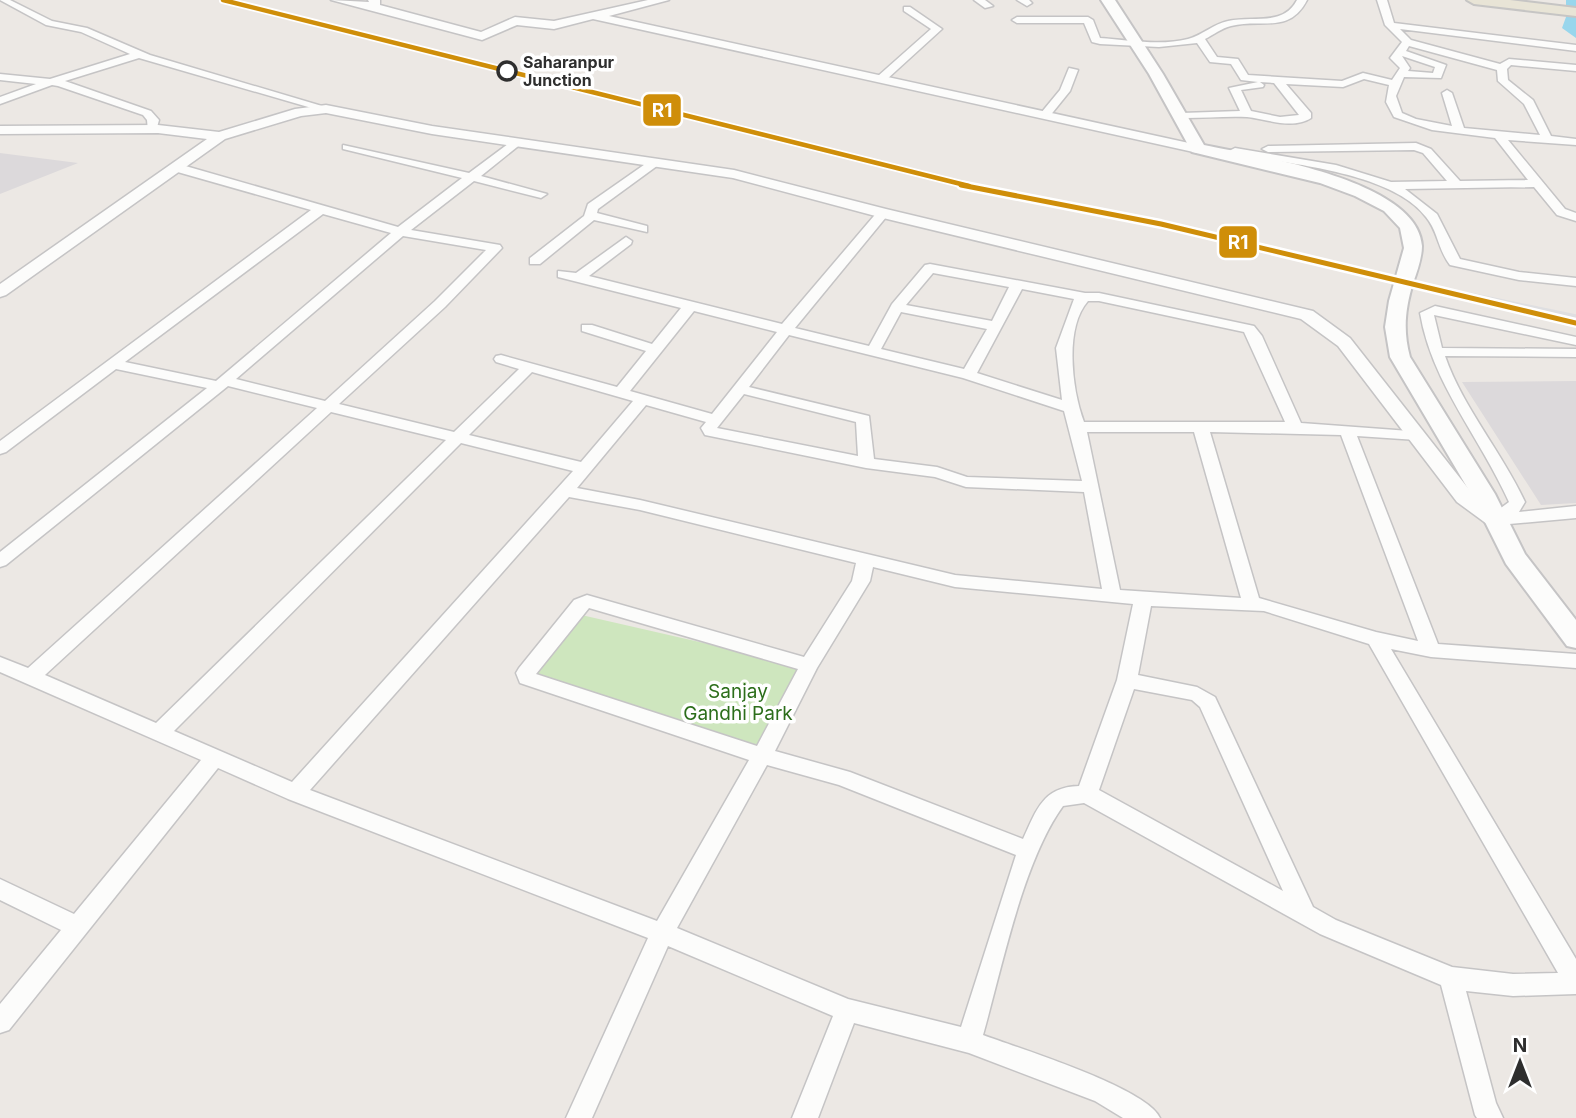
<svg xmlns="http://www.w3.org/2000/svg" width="1576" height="1118" viewBox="0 0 1576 1118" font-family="Inter,sans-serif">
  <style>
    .industrial { fill: #dcd9db }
    .green { fill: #cee6be }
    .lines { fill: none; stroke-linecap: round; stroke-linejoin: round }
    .river { fill: #99d6ec; fill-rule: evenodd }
    .minor-casing { stroke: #c5c4c5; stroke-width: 3 }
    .tertiary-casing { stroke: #c5c4c5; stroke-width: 3 }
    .secondary-casing { stroke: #c5c4c5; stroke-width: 4 }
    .primary-casing { stroke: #c6c5c4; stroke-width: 4 }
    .minor { fill: #fcfcfb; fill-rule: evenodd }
    .tertiary { fill: #fcfcfb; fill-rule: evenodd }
    .secondary { fill: #fcfcfb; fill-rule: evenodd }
    .primary { fill: #e8e4d6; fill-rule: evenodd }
    .rail { stroke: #dfdfe1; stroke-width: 3.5 }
    .rail-1-far1-casing { stroke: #fff; stroke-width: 8 }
    .rail-1-casing { stroke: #fff; stroke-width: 10 }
    .rail-1-far1 { stroke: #cf8e09; stroke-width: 4.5 }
    .rail-1 { stroke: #cf8e09; stroke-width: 5 }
    .stop-dot { fill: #fff; stroke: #2e2e2e; stroke-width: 3.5 }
    .labels { text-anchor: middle; stroke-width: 7; stroke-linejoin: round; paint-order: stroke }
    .far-stop-label { font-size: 16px; font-weight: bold; fill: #2e2e2e; stroke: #fff; text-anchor: start }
    .park-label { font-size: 19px; fill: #2c6e1b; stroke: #fff }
    .line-badge { stroke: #fff; stroke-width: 2.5 }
    .badge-label { font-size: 19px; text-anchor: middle; font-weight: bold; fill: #fff }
  </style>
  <rect width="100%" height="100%" fill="#ece8e4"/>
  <path class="industrial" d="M0 153 78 163 0 194Z
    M1576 381V503L1541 505 1462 382Z"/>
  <path class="green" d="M577 614 809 667 766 765 531 678Z"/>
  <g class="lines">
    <path class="river" d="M1566 0H1576V38L1562 28 1566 17Z"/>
    <g class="minor-casing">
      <path id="minor" d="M0 0H10L52 21 87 28 150 55 332 109 322 111 139 58 65 81 151 111 159 120 156 131H148L147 120 143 115 58 86 52 85 0 104V97L36 84 0 80V74L50 79 130 54 81 32 46 25Z
        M974 0H985L993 6 985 8Z
        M1017 0H1029L1032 3 1027 6Z
        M1297 0H1307C1289 35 1261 18 1231 26 1222 28 1213 35 1205 39L1217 57 1238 59 1248 75 1342 81 1363 73 1392 80 1400 68 1390 58 1402 42 1385 25 1377 0H1387L1394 23 1576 45V51L1400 29 1411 40 1500 64 1509 59 1576 65V71L1511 65 1507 69 1508 80 1533 100 1551 136 1576 139V145L1508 140 1565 209 1576 213V221L1557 215 1534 187 1405 189 1437 214 1460 259 1519 272 1576 278V286L1519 280 1450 265C1438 250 1438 231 1426 217 1392 172 1288 164 1235 154L1229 151 1235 148 1336 165 1391 182 1447 181 1423 153 1414 150 1268 152 1262 149 1268 146 1416 143 1431 149 1460 181 1528 180 1495 138 1432 130 1394 117 1386 102 1389 85 1364 79 1343 87 1286 84 1311 113V118C1293 130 1266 119 1247 117 1227 116 1206 118 1186 118L1180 115 1182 113 1240 111 1229 88 1258 82 1241 80 1231 64 1210 62 1197 43 1159 47 1100 44 1092 42 1084 23H1017L1012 20 1017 17H1088L1093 20 1100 38C1129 40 1160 46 1188 39 1203 35 1213 24 1228 21 1253 15 1283 27 1297 0ZM1409 46 1497 70 1498 81 1524 104 1540 135 1464 128 1452 93 1447 90 1442 93 1452 126 1416 119 1402 113 1396 96 1404 77 1441 78 1446 65 1406 51ZM1402 56 1435 67 1433 73 1408 71 1410 68ZM1260 82 1274 83 1299 115 1280 117 1251 111 1241 90 1263 87 1264 85Z
        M904 7H910L942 29 886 80H878V76L931 29 904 11Z
        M1069 68 1078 70 1070 91 1049 117H1041V113L1060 90Z
        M512 141 522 143 481 176 547 194 541 198 474 181 411 230 500 245 502 248 445 307 339 404 454 432 519 369 496 362 494 359 496 356 501 355 617 387 646 351 582 331V325H592L652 344 681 308 558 277V271L576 273 626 237 632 241 631 244 589 276 782 324 879 210H887V216L795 328 869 346 892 304 925 265 930 264 1085 293H1099L1254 326 1262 336 1301 423 1423 432 1425 435 1417 440 1357 436 1438 644 1576 654V668L1431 657 1391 649 1576 959V994L1513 996 1466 991 1496 1103 1503 1118H1477L1475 1115 1441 985 1320 934 1084 803 1063 806C1023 861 1002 968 983 1035 1018 1048 1147 1088 1160 1118H1123L1095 1101 969 1053 854 1023 818 1118H792L833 1016 668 946 592 1118H566L648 938 288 799 218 768 9 1030 0 1033V1004L61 930 0 900V879L74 914 201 760 0 672V657L28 668 317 408 228 386 6 565 0 567V552L207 388 116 369 6 452 0 454V441L311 210 174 171V165H182L398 227 462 178 343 149V145L469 173ZM323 214 391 233 216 381 125 362ZM403 236 486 250 435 301 325 401 236 379ZM933 273 1009 287 992 321 906 305ZM1022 289 1074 299 1056 348 1062 400 977 373ZM1088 301H1099L1244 332 1285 422H1084C1072 390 1064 328 1088 301ZM694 311 777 332 712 414 630 391ZM901 312 987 329 964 369 881 349ZM789 335 963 378 1064 411 1082 481 967 477 937 467 874 459 869 416 749 387ZM532 372 633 401 581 462 469 435ZM744 394 856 422 858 456 717 428ZM646 405 706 422 701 428 705 435 866 468 935 477 966 487 1084 492 1102 589 955 575 640 500 577 488ZM331 412 446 440 156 723 45 675ZM1087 432H1194L1241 598 1120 590ZM1210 432 1341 435 1418 641 1376 632 1259 598ZM461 443 573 471 292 782 174 731ZM569 497 640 510 856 563 852 581 804 657 587 595 574 600 519 668 516 673 520 683 749 760 657 921 310 790ZM873 567 955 587 1133 604 1117 680 1079 786C1043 787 1037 809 1023 839L850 772 775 751 817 668 870 581ZM1151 606 1264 611 1369 644 1558 973 1513 974 1452 967 1336 920 1313 907 1215 697 1197 687 1138 675ZM589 608 798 669 757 746 536 674ZM1134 689 1192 700 1200 707 1283 891 1099 790ZM767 765 839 785 1016 855 961 1027 848 999 677 928Z
        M651 160 661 163 598 209 597 213 647 226V232L594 220 540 264H530V258L584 216 588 204Z
        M1435 306 1576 337V345L1434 315 1442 348 1576 349V357L1445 356C1463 408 1502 452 1525 502L1519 512 1576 506V518L1498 525 1488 523 1486 519 1509 502C1480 437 1432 384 1420 313Z"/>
    </g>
    <g class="tertiary-casing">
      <path id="tertiary" d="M331 0 369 2 368 0H380V5L481 32 515 17 554 21 648 0H669L609 16 1198 145 1205 149 1198 153 593 19 554 29 517 25 482 40Z
        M326 105 432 126 734 170 886 209 1313 311 1350 338 1471 492 1504 519 1501 524H1487L1457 502 1338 346 1301 319 883 218 733 178 432 134 326 113 301 116 225 139 6 295 0 297V284L207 139 158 133 0 134V126L158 125 219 132 295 109Z"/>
    </g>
    <g class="secondary-casing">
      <path id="secondary" d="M1101 0H1115L1163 74 1204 145C1257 156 1418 180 1422 246 1422 258 1417 272 1413 283 1405 309 1403 331 1410 357L1495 494 1525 554 1576 620V648L1567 646 1506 564 1471 494 1390 357 1385 327 1389 301 1404 248 1400 228 1384 211 1355 196 1320 183 1192 152 1149 74Z"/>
    </g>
    <g class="primary-casing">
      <path id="primary" d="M1467 0H1510L1576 8V16L1474 4Z"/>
    </g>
    <use href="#minor" class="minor"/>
    <use href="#tertiary" class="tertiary"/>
    <use href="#secondary" class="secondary"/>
    <use href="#primary" class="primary"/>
    <path class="rail" d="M1469 294 1576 316"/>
    <g class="rail-1-far1-casing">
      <path id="rail-1-far1" d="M223 0 969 186"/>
    </g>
    <g class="rail-1-casing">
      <path id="rail-1" d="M961 185 1161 224 1576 323"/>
    </g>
    <use href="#rail-1-far1" class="rail-1-far1"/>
    <use href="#rail-1" class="rail-1"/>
  </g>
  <circle class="stop-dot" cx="507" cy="71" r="9"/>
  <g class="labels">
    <g class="far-stop-label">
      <text x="523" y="68">Saharanpur<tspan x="523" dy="18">Junction</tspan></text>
    </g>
    <g class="park-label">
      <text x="738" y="698">Sanjay<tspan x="738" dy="22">Gandhi Park</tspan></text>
    </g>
  </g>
  <g class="line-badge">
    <rect x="642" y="93" width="40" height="34" rx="7" fill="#cf8e09"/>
    <rect x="1218" y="225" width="40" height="34" rx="7" fill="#cf8e09"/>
  </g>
  <g class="badge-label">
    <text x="662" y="117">R1</text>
    <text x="1238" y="249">R1</text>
  </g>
  <g transform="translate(1520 1062)" stroke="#ffffff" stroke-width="5" paint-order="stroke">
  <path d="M0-5L12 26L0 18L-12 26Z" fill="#2e2e2e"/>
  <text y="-10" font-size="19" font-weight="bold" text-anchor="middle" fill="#2e2e2e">N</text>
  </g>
</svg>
